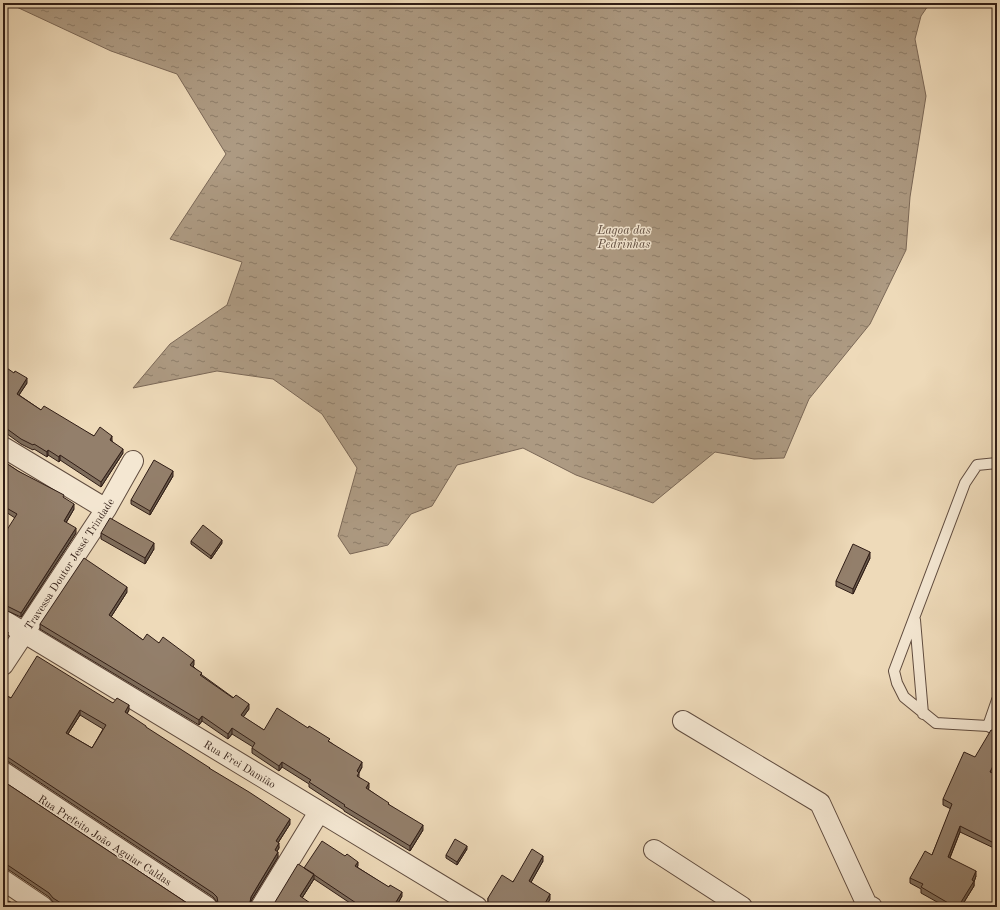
<svg xmlns="http://www.w3.org/2000/svg" width="1000" height="910" viewBox="0 0 1000 910" font-family="'Old Standard TT',serif">
  <style>
    .water { fill: url(#water-ripples); stroke: #7b6857 }
    .lines { fill: none; stroke-linecap: round; stroke-linejoin: round }
    .lane-casing { stroke: #604c3f; stroke-width: 12 }
    .street-casing { stroke: #604c3f; stroke-width: 22 }
    .lane { stroke: #f4e7d2; stroke-width: 10 }
    .street { stroke: #f4e7d2; stroke-width: 20 }
    .wall { fill: #7e6d5c; stroke: #301d16; fill-rule: evenodd }
    .shaded-wall { fill: #67594b; stroke: #301d16 }
    .building { fill: #937f6b; stroke: #301d16; fill-rule: evenodd }
    .labels { text-anchor: middle; stroke-width: 3; stroke-linejoin: round; paint-order: stroke }
    .street-label { font-size: 11px; fill: #301d16; stroke: #f4e7d2 }
    .water-label { font-size: 12px; font-style: italic; fill: #5c493c; stroke: #f4e7d2 }
  </style>
  <defs>
    <pattern id="water-ripples" width="26" height="14" patternUnits="userSpaceOnUse"><rect width="26" height="14" fill="#ad9a82"/><path d="M2 4q2-2 4 0t4 0M15 11q2-2 4 0t4 0" fill="none" stroke="#8d7d69"/></pattern>
  </defs>
  <rect width="100%" height="100%" fill="#eedab9"/>
  <filter id="stains"><feTurbulence type="fractalNoise" baseFrequency=".005" numOctaves="4"/><feColorMatrix values="0 0 0 0 .2 0 0 0 0 .09 0 0 0 0 .02 0 0 0 .5 -.17"/></filter>
  <radialGradient id="worn" r=".72"><stop offset=".6" stop-color="#630" stop-opacity="0"/><stop offset="1" stop-color="#630" stop-opacity=".3"/></radialGradient>
  <path class="water" d="M8 3H930L921 16 915 39 926 96 910 197 906 250 870 324 809 399 784 458 754 459 715 452 653 503 576 475 523 448 457 465 432 506 411 514 388 545 350 554 338 536 357 468 322 414 273 379 217 371 133 388 170 344 227 305 242 262 170 239 226 154 177 74 111 51Z"/>
  <g class="lines">
    <g class="lane-casing">
      <path id="lane" d="M997 463 977 465 965 483 894 671 897 683 904 697 936 723 988 726 997 731
        M915 620 923 714
        M988 726 997 700"/>
    </g>
    <g class="street-casing">
      <path id="street" d="M3 447 106 509
        M3 620 477 907
        M3 665 106 509 133 461
        M683 721 820 803 867 905 872 907
        M3 772 207 907
        M654 850 742 907
        M3 880 43 907
        M261 907 319 812"/>
    </g>
    <use href="#lane" class="lane"/>
    <use href="#street" class="street"/>
  </g>
  <path class="wall" d="M3 368 27 383 19 395 41 410 94 436 112 440V441L123 453 101 487 60 460 59 462 48 455 47 457 34 449 33 450 21 444 3 431Z
    M3 461 18 471 64 498 74 509 66 523 76 533 21 617 3 609 15 518 3 510Z
    M173 476 150 515 131 504V500Z
    M101 533 154 549 145 564 101 539Z
    M191 541 222 543 211 559 191 544Z
    M870 558 853 594 836 586V581Z
    M127 592 111 617 143 640 159 643 194 665 193 666 202 675 249 709 243 717 264 730 330 742 362 767 359 773V777L369 788 368 789 423 830 410 851 344 811V810L309 787V784L282 767 279 771 252 753V748L253 747 232 734 228 739 202 721 199 725 40 629V624Z
    M3 694 11 698 113 703 129 710 127 714 146 728 210 769 290 824 278 843 279 848 277 851 278 857 251 901 250 904 218 905 217 902 213 897 9 762 3 761ZM80 715 103 729 92 748 68 734Z
    M992 773 997 775 996 849 960 832 950 858 976 876 974 882V886L961 907H946L921 893V889L910 883V878L932 855 951 809 943 805V799Z
    M3 781 193 907H60L53 902 49 897 9 870 3 868Z
    M467 849 457 865 446 858V855Z
    M543 861 531 882 550 899 546 907H488V898Z
    M358 866 357 867 402 896 396 907H356L314 879 302 898 272 907 304 869Z"/>
  <path class="shaded-wall" d="M27 378V383L17 398V394Z
    M112 436V440L110 444V440Z
    M123 449V453L101 487V482Z
    M48 450V455L47 457V452Z
    M60 455V460L59 462V457Z
    M173 471V476L150 515V511Z
    M74 504V509L64 526V521Z
    M76 528V533L21 617V613Z
    M222 540V543L211 559V556Z
    M154 543V549L145 564V558Z
    M870 552V558L853 594V589Z
    M127 587V592L109 620V615Z
    M8 632V636L3 644V639Z
    M194 660V665L190 670V665Z
    M249 704V709L241 720V715Z
    M129 705V710L125 717V712Z
    M80 710V715L66 737V733Z
    M202 716V721L199 725V720Z
    M232 728V734L228 739V734Z
    M997 758V763L990 778V772Z
    M282 762V767L279 771V766Z
    M362 762V767L357 776V771Z
    M369 783V788L366 793V788Z
    M290 819V824L276 846V841Z
    M423 825V830L410 851V846Z
    M960 826V832L948 862V857Z
    M279 843V848L275 855V850Z
    M467 846V849L457 865V862Z
    M278 852V857L251 901 250 906V902L251 897Z
    M543 856V861L529 886V881Z
    M358 862V866L355 870V866Z
    M976 871V876L974 882V886L961 907H958Z
    M314 874V879L300 901V896Z
    M402 892V896L396 907H393Z
    M550 894V899L546 907H543Z"/>
  <path class="building" d="M4 366 14 373 15 371 27 378 17 394 41 410 44 406 94 436 100 427 112 436 110 440 123 449 101 482 60 455 59 457 48 450 47 452 34 444 33 445 21 439 3 426V368Z
    M154 460 173 471 150 511 131 500Z
    M3 461 18 471 64 495 63 497 74 504 64 521 76 528 21 613 3 604V536L17 514 3 506Z
    M110 518 154 543 145 558 101 533Z
    M203 525 222 540 211 556 191 541Z
    M853 544 870 552 853 589 836 581Z
    M84 558 127 587 109 615 143 640 147 634 159 643 163 637 194 660 190 665 202 673 200 675 233 698 236 695 249 704 241 715 264 730 277 708 308 728 309 726 330 739 328 741 362 762 357 771 359 773 357 776 369 783 366 788 389 803 388 804 423 825 410 846 344 806 345 805 309 782 311 780 282 762 279 766 252 748 255 743 232 728 228 734 202 716 199 720 40 624Z
    M3 628 8 632 3 639Z
    M37 656 113 703 117 698 129 705 125 712 146 726V727L210 768H209L249 792 290 819 276 841 279 843 275 850 278 852 251 897 250 902 251 907H217L218 903 217 897 213 893 9 758 3 756V694L11 698ZM80 710 106 725 92 748 66 733Z
    M991 730 997 732V758L990 772 997 775V842L996 844 960 826 948 857 976 871 972 880 974 881 958 907H955L921 887 923 884 910 878 925 851 932 855 952 804 943 799 964 752 975 757Z
    M3 781 193 907H71L65 903 64 905 53 898 49 893 9 866 3 863Z
    M455 839 467 846 457 862 446 855Z
    M322 841 345 856 347 854 358 862 355 866 389 887 390 885 402 892 393 907H362L304 868Z
    M532 849 543 856 529 881 550 894 543 907H497L488 902V898L502 875 513 882Z
    M298 864 314 874 300 896 316 907H272Z
    M9 901 18 907H3V905Z"/>
  <g class="labels">
    <g class="street-label">
      <text transform="translate(69 564) rotate(-57)" y="4">Travessa Doutor Jessé Trindade</text>
      <text transform="translate(240 764) rotate(31)" y="4">Rua Frei Damião</text>
      <text transform="translate(105 840) rotate(33)" y="4">Rua Prefeito João Aguiar Caldas</text>
    </g>
    <g class="water-label">
      <text x="624" y="234">Lagoa das<tspan x="624" dy="14">Pedrinhas</tspan></text>
    </g>
  </g>
  <rect width="1000" height="910" fill="none" stroke="#eedab9" stroke-width="16"/>
  <rect x="4" y="4" width="992" height="902" fill="none" stroke="#301d16" stroke-width="2"/>
  <rect x="8" y="8" width="984" height="894" fill="none" stroke="#301d16"/>
  <rect width="100%" height="100%" filter="url(#stains)"/>
  <rect width="100%" height="100%" fill="url(#worn)"/>
</svg>
